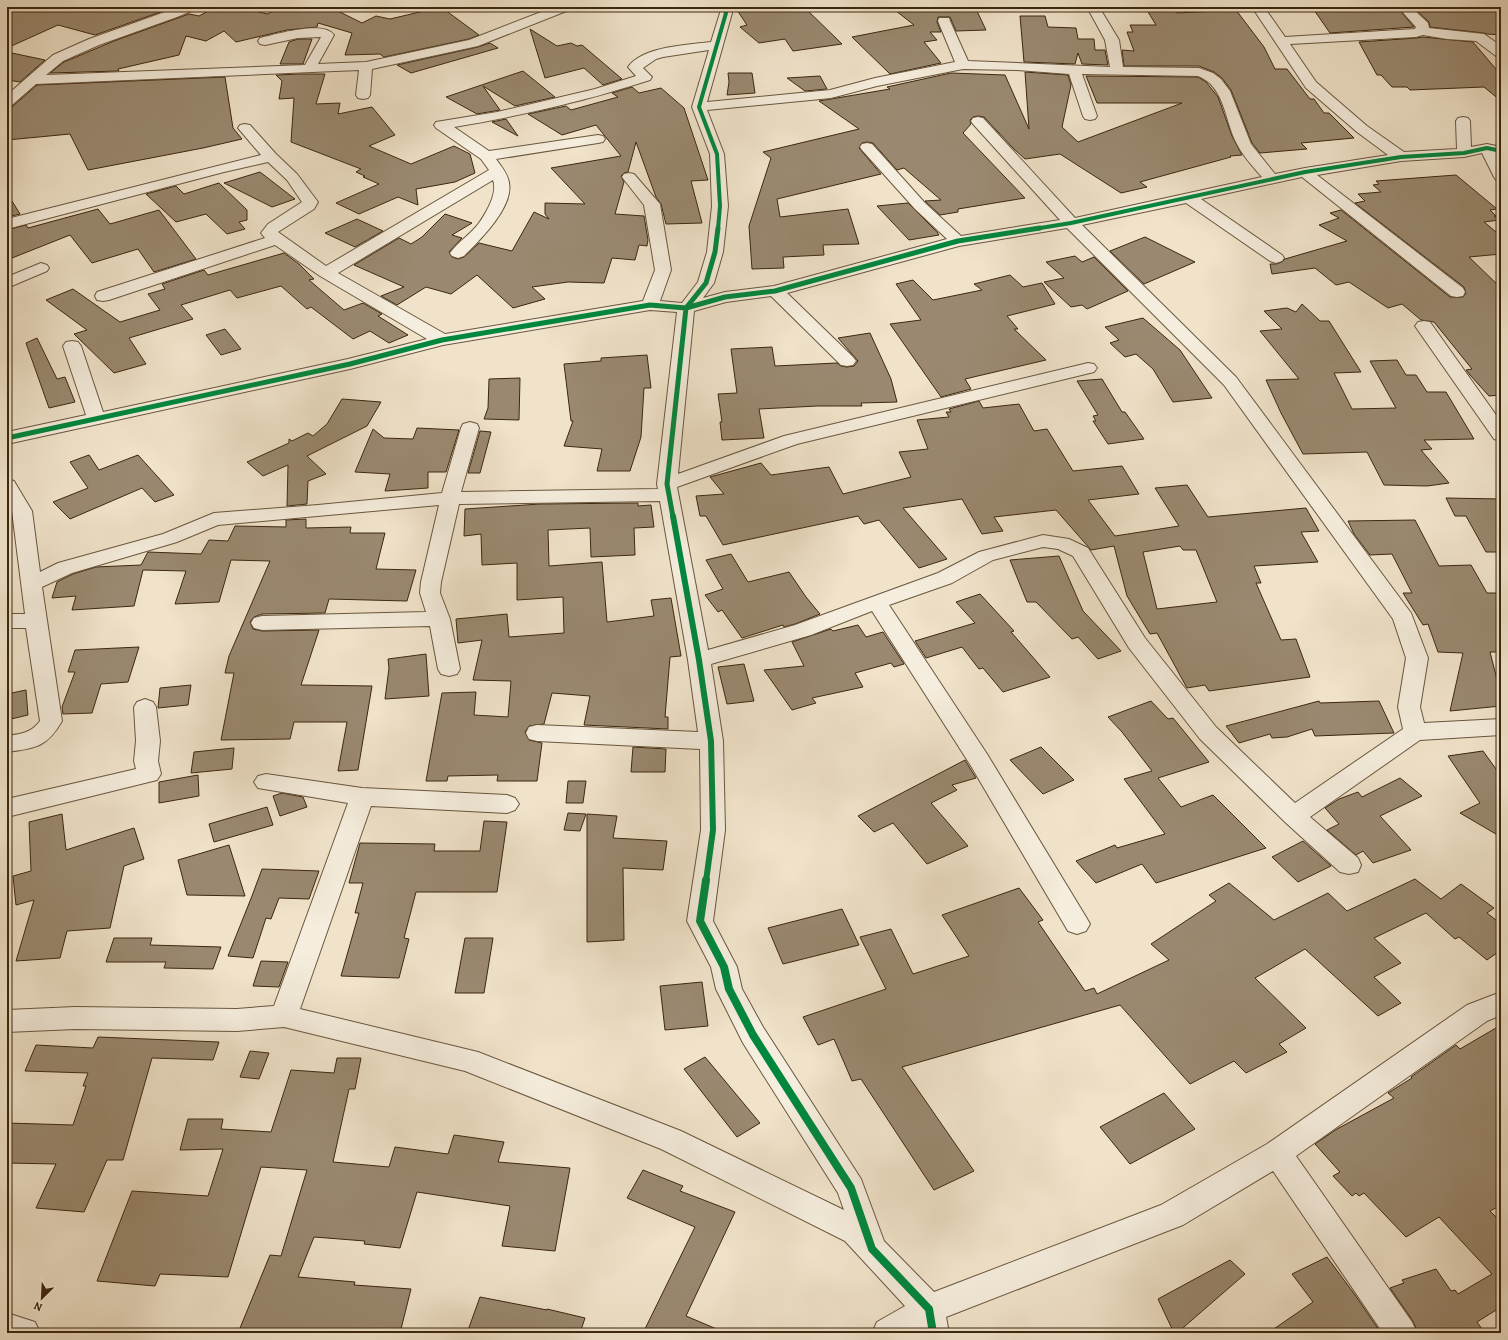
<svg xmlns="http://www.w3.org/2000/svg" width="1508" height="1340" viewBox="0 0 1508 1340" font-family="Alegreya,serif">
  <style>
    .building { fill: #9a8970; stroke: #3c270e; fill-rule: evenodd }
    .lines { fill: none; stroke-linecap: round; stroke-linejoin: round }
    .minor-casing { stroke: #69563d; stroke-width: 2 }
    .minor { fill: #f5eddd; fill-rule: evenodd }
    .cycleway-far3-casing { stroke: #f5eddd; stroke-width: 5.5 }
    .cycleway-far2-casing { stroke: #f5eddd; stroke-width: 7 }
    .cycleway-far1-casing { stroke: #f5eddd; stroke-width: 8 }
    .cycleway-casing { stroke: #f5eddd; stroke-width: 10 }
    .cycleway-far3 { stroke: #00873e; stroke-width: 4 }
    .cycleway-far2 { stroke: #00873e; stroke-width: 5 }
    .cycleway-far1 { stroke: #00873e; stroke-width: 6 }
    .cycleway { stroke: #00873e; stroke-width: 8 }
  </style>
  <rect width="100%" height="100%" fill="#f0e3ca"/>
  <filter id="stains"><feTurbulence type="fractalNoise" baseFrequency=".005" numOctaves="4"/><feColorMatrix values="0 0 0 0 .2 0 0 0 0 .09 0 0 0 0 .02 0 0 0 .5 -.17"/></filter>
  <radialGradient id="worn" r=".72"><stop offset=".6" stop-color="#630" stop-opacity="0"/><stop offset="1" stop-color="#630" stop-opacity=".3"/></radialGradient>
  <path class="building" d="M17 7H159L169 9 95 35 58 25 7 48V12Z
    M216 7H236L268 14 279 7H330L362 23 376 16 390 19 441 7 479 35 469 39 384 57 380 54 345 55 352 33 318 23 317 27 287 30 236 42 224 31 206 41 186 36 179 55 118 69 119 71 50 73 64 62 114 41 189 14 199 16Z
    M769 7H804L842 44 793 51 785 39 759 43 740 27 747 25 737 10Z
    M891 7H975L986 30 956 31 950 17H938L937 22 941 32H930L937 40 924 42 941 63 890 74 852 37 914 25Z
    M1145 7H1173L1177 13 1236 10 1264 47 1275 69H1287L1310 99H1314L1324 113H1329L1354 138 1301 143 1307 149 1260 153 1252 143 1231 90 1222 78 1214 72 1199 66H1124L1122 50 1134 51 1127 32H1133L1130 25H1156Z
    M1312 7H1397L1414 27 1330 33Z
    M1413 7H1501V35L1487 34 1484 33 1430 27 1429 22Z
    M1020 16H1045L1048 27 1076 28 1078 39H1094L1095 50H1105L1108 65 1082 64 1078 53 1075 64 1024 62Z
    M530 29 557 46 571 43 577 46 582 45 622 79 603 85 584 68 545 78Z
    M1423 37 1473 42 1501 75V101L1484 87 1410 90 1407 87H1392L1381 75H1377L1359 42 1416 38Z
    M298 39H312L303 64H280L289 42Z
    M490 43 498 48 411 73 397 65 478 47Z
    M7 52 45 60 20 82 7 80Z
    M523 71 555 97 515 106 483 86 500 110 477 114 446 97Z
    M1025 72 1068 75 1071 85 1062 127 1078 142 1182 103H1097L1086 76 1198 77 1206 82 1218 97 1232 136 1242 155 1230 156 1231 157 1140 182 1147 187 1121 193 1060 154 1025 159 1014 149 984 117 978 116 973 117 970 120 971 124 963 133 1025 198 958 209V212L940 215 925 201 941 200 904 168 897 170 873 143 867 142 862 143 859 148 881 174 777 199 780 217 848 209 859 244 823 245 824 255 783 257 784 268 752 269 749 226 771 158 763 152 859 129 819 101 890 89 887 87 951 73 1005 75 1029 129Z
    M728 73H752L755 93 727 95 729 82Z
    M299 74H325L316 104 340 103 338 114 372 107 395 135 369 146 411 164 454 146 470 154 475 173 455 182 416 189 418 205 398 197 359 214 336 203 379 184 363 177 365 176 356 172 361 169 291 142 294 98 279 99 282 81 276 75Z
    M820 76 827 89 805 91 787 78Z
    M225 77 233 128 242 139 203 148 88 170 70 134 7 140V113L13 106 37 85Z
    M632 87 639 93 661 88 684 108 708 180 691 181 702 223 666 224 661 204 656 197 636 142 628 172 624 173 621 176 624 182 615 214 644 216 648 240 647 246 639 245 635 260 612 258 604 283 568 282 532 287 545 299 513 308 477 275 451 294 426 287 397 305 381 296 404 287 354 265 399 238 411 244 422 237 445 214 472 223 452 235 462 238 449 252 452 257 458 259 464 257 479 243 512 251 534 212 549 219 545 214V203L585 204 551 168 621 156 596 125 562 135 528 114 566 106 571 110 618 97 612 93Z
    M506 119 518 136 492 122Z
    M260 172 295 199 272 207 224 183Z
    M1456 175 1497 209 1490 210 1496 216H1494L1499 220 1484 222 1501 236V254L1469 257 1501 288V395L1489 396 1470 375 1466 370 1472 369 1434 322 1421 320 1402 304 1388 308 1349 282 1336 285 1315 268 1272 274 1270 264H1276L1282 262 1285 259 1347 241 1319 225 1339 218 1330 213 1341 210 1450 297H1463L1466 293 1464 287 1355 203 1365 201 1358 194 1381 192 1373 185 1379 184 1376 181Z
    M219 183 247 210V220L239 222 245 229 227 234 206 214 176 222 146 194 176 186 184 194Z
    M7 193 20 214 7 217Z
    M908 203 937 232 939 235 909 240 877 206Z
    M98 209 110 224 159 210 196 259 154 272 138 249 92 263 70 235 7 260V230L26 225 28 228Z
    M357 219 383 231 355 247 325 233Z
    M1145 237 1195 262 1144 284 1110 251Z
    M284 253 299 264 314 279 309 280 344 310 363 303 382 314 378 316 408 335 389 343 370 331 353 339 311 307 307 309 281 286 237 298 230 290 181 305 193 319 129 338 146 364 114 373 74 334 87 330 46 300 73 289 120 322 160 310 148 294 165 289 162 284 204 270 208 275Z
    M1075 256 1082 262 1094 257 1128 291 1087 309 1082 305 1071 307 1044 282 1064 278 1046 262Z
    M1010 275 1023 287 1042 283 1055 304 1007 316 1018 329H1014L1046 360 965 379 971 389 941 397 890 324 921 320 896 284 913 280 933 300 982 290 974 284Z
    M1302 304 1320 321H1329L1361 372 1334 373 1352 409 1396 408 1370 361 1397 360 1406 375H1416L1427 392H1446L1474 439 1424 440 1432 449 1421 450 1449 483 1427 486 1384 485 1367 452 1303 454 1281 413 1266 380 1299 379 1260 331 1282 329 1264 311 1287 308 1296 312Z
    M1143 318 1180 350 1212 398 1173 402 1153 369 1136 354 1125 357 1110 343 1119 340 1105 327Z
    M225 329 241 349 221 355 206 335Z
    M870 333 891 379 897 402 861 403 862 406H817L759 409 764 438 722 440 720 422H722L718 394 737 393 731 349 772 347 775 366 837 363 841 366 847 367 854 366 858 361 838 338Z
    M37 338 57 379 65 377 75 402 49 408 26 343Z
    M647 355 651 388H644L641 437 630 471H597L602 449 564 446 573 421H571L564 364 601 361V358Z
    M520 378 519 420 484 419 488 408 489 379Z
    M1102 379 1122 412H1125L1144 439 1108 444 1093 421H1096L1093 416 1098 415 1077 381Z
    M342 399 381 402 367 426 307 456 326 474 308 481 307 504 287 506 288 465 263 476 247 462 289 443V439L292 441 308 433 313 436 327 424Z
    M979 401 983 408 1019 404 1034 431 1047 429 1073 471 1122 466 1139 494 1088 500 1115 536 1179 526 1155 488 1187 485 1208 517 1306 508 1319 531 1301 532 1318 562 1254 566 1261 583H1256L1281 640 1296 639 1310 677 1209 691 1205 685 1187 688 1157 633 1150 634 1127 596 1114 546 1091 550 1056 510 994 517 1003 531 982 534 962 499 903 508 947 559 919 568 879 520 864 524 858 516 723 545 706 516H700L696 496 724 494 710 477 761 463 771 475 829 467 843 494 911 477 899 452 928 449 917 420 949 417 946 412H951L949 409ZM1180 546 1183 550H1196L1217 602 1157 609 1143 552Z
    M417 428 459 430 446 472H428V488L385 491 390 474 355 472 373 429 384 438 413 439Z
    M480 431 491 432 480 473H468Z
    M89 455 99 470 138 455 174 495 155 502 142 488 70 519 53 502 88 488 70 462Z
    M1446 498 1501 499V552H1486L1466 516H1455Z
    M638 503V506L651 505 654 527 634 528 635 555 591 557 590 528 548 530 549 566 602 562 607 622 654 616 651 600 671 598 681 656 670 657 665 717H668V729L584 725 590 696 552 693 544 724 529 726 525 732 529 740 542 743 537 781H497L498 775 448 776 447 781H426L442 693 476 692 474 715 508 717 511 681 473 680 482 640 458 643 456 619 507 614 509 637 564 633 563 597 517 600V563L482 565 481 534 464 536 465 509 540 504Z
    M306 519V528L351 527 350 533H385L376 569 416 570 407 601 329 599 325 613 262 614 254 617 250 622 253 629 262 631 319 630 301 685 372 686 358 770 338 771 347 722H294L290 739 221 740 234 673H225L229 656 270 561 231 560 219 602 175 604 186 571 143 570 134 606 72 610 76 596 52 598 57 582 73 574 96 567 141 565 148 552 201 554 209 540 228 541 235 526 286 527V520Z
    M1415 520 1439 566 1471 565 1487 593H1501V652H1490L1501 695V706L1450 711 1463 653 1438 652 1428 624 1423 625 1403 593H1412L1392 554 1370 555 1354 534 1348 521Z
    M731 554 748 582 789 572 806 597 820 614 795 624 784 627 783 625 742 638 722 610 718 612 705 595 723 589 706 560Z
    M1059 556 1083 611 1121 651 1098 659 1078 637 1072 639 1036 602H1027L1010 560Z
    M980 594 1014 631 1011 632 1050 677 1003 692 983 668 979 669 962 647 926 658 915 641 975 623 956 602Z
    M858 625 866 637 883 632 904 664 894 667 891 663 855 673 863 687 812 698 816 703 792 710 764 670 804 666 792 642 831 629 833 631Z
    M139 647 128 682 101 684 92 713 63 714 62 707 75 672H68L75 650Z
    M426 654 429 696 385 699 389 668 388 659Z
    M744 664 754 701 727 704 718 667Z
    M191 685 188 705 158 708 160 688Z
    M26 690 28 715 7 720V694Z
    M1151 701 1168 719 1173 718 1209 762 1158 778 1181 807 1213 795 1266 848 1156 883 1142 864 1096 883 1076 861 1115 845 1117 848 1165 834 1124 779 1152 771 1122 732 1108 717Z
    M1319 701 1320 703 1379 701 1394 733 1315 736 1312 729 1287 737 1272 738 1270 734 1239 743 1226 726Z
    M633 747 666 749 665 772H631Z
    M1041 747 1074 780 1043 794 1010 760Z
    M234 748 232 769 191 773 194 752Z
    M1483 751 1501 776V837L1460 813 1480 803 1448 756Z
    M965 760 976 778 952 785 957 790 931 803 968 846 927 864 893 823 874 832 858 816Z
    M198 775 199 796 159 803V782Z
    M1400 778 1422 796 1380 816 1411 850 1373 863 1363 851 1356 855 1327 830 1339 824 1325 808 1339 799 1358 792 1362 797Z
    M568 781H586L583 803H566Z
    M282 793 303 797 307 807 280 816 273 796Z
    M267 807 273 825 214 842 209 824Z
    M568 813 586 814 580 831 564 830Z
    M62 814 66 850 134 828 144 859 124 866 110 928 67 931 60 958 16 961 34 900 16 905 13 876 31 871 29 822Z
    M587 814 617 816 613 838 667 841 663 870 623 868 624 940 587 942Z
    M484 821 507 822 497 892H416L404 938 409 939 399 978 341 976 359 913H355L363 883H349L360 843 435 844 434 851H480Z
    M1303 841 1331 866 1298 882 1272 857Z
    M229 845 245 896 187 895 178 860Z
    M262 869 319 871 309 899 279 898 271 919 266 918 253 958 228 956 252 896Z
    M1415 879 1441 899 1461 884 1494 908 1487 913 1501 924V950L1487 960 1459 937 1455 939 1426 913 1374 938 1401 963 1374 977 1401 1003 1378 1016 1305 949 1255 978 1306 1028 1279 1044 1287 1052 1246 1073 1234 1061 1190 1084 1120 1005 902 1067 974 1171 934 1190 861 1079 852 1081 834 1039 818 1045 803 1017 886 989 860 937 891 929 913 974 969 956 942 915 1019 888 1043 920 1038 922 1085 991 1094 988 1097 994 1169 960 1151 944 1216 901 1209 895 1229 883 1274 920 1328 893 1347 911Z
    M842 909 859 945 783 964 768 928Z
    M114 938H152L150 945 221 947 213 969 164 968 166 962H106Z
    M465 938H493L484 993H455Z
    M261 961 288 962 279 987 253 986Z
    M702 982 708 1026 665 1030 660 986Z
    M1501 1025V1205L1490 1211 1501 1222V1307L1477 1322 1485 1333H1418L1413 1321 1390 1288 1404 1283 1402 1280 1436 1269 1451 1291 1455 1290 1458 1294 1492 1274 1439 1217 1406 1237 1364 1193 1359 1196 1356 1193 1352 1196 1333 1176 1340 1172 1315 1144 1337 1129 1394 1098 1388 1093 1412 1078 1411 1077 1456 1045 1460 1049Z
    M98 1037 219 1042 213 1060 152 1058 123 1160H107L84 1212 36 1208 56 1164 7 1163V1123L73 1125 86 1086H83L88 1073 25 1071 36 1045 93 1048Z
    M250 1051 269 1053 259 1079 240 1077Z
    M705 1057 760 1123 737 1137 684 1069Z
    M337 1058H361L355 1089H349L333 1162 389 1167 395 1147 448 1154 454 1135 504 1142 498 1162 570 1168 555 1251 502 1246 510 1206 417 1192 400 1248 364 1244 365 1241 314 1237 298 1277 355 1282 354 1285 411 1289 400 1333H238L270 1255 281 1256 307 1170 261 1167 228 1277 160 1274 155 1286 97 1281 132 1191 208 1196 223 1149 180 1150 188 1119H223L221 1129 271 1132 291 1070 334 1073Z
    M1164 1093 1195 1129 1130 1164 1100 1127Z
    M643 1170 683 1186 680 1191 735 1212 686 1316 726 1333H643L695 1227 627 1198Z
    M1327 1257 1355 1295 1381 1333H1268L1313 1302 1292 1274Z
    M1230 1260 1245 1274 1177 1333H1174L1158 1299Z
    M480 1297 547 1310V1309L585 1318 580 1333H467Z"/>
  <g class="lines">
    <g class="minor-casing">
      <path id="minor" d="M179 7H196L194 10 177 17 99 45 63 61 46 75 305 65 321 37 298 38 265 45 260 44 258 41 260 38C276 34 324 20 334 35L318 64 366 62 469 40 554 7H571L569 10 478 46 372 69 370 95 368 98 363 99 358 98 356 95 359 70 36 84 12 105 7 106V95L53 55 89 39Z
        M718 7H730L732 13 707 102 830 90 875 78 955 62 938 21 939 18H949L950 21 968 61 1110 67 1105 40 1087 7H1099L1119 40 1123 67 1199 68 1213 73 1221 79 1230 91 1251 144 1275 174 1305 168 1388 155 1357 132 1306 88 1252 7H1264L1285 37 1415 29 1416 27 1398 7H1411L1428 23 1429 28 1484 34 1501 46V57L1496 56 1476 41 1447 39 1423 35 1416 37 1290 44 1316 82 1367 126 1404 152 1457 149 1456 121 1458 118 1463 117 1468 118 1470 121 1471 147 1487 144 1501 147V155H1498L1501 162V181L1496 180 1494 177 1482 153 1464 157 1401 161 1317 175 1463 288 1465 292 1463 296 1457 297 1451 296 1302 177 1201 199 1282 255 1284 258 1282 261 1276 263 1270 261 1186 203 1082 225 1236 377 1411 613 1428 658 1420 707 1424 723 1501 719V735L1420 740 1310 817 1358 858 1361 865 1358 872 1349 874 1340 872 1285 822 1200 739 1129 648 1073 556 1058 549 1043 547 993 560 952 583 889 605 987 754 1086 917 1090 924 1086 931 1077 934 1068 931 971 766 872 611 811 635 711 664 723 741 725 830 713 921 737 967 742 989 763 1027 861 1179 884 1241 934 1292 1161 1205 1267 1144 1467 1005 1501 992V1015L1487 1021 1296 1156 1412 1322 1417 1333H1383L1273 1171 1183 1225 946 1317 949 1333H872L877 1322 905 1306 845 1241 661 1149 465 1071 284 1027 237 1031 75 1029 7 1032V1010L75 1007 237 1009 274 1006 348 803 258 788 254 782 258 776 266 774 362 788 507 795 515 798 519 804 515 810 507 813 371 806 300 1009 478 1052 681 1131 844 1210 838 1193 743 1043 716 989 711 967 687 921 701 830 700 749 537 741 529 739 526 733 529 727 537 725 698 732 688 660 660 501 459 504 441 582 440 593 450 619 460 669 457 674 449 676 441 674 438 669 430 626 262 630 254 628 251 623 254 618 262 616 426 612 420 593 421 582 439 505 218 525 177 542 72 573 42 587 62 721C47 747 36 748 7 752V736C21 734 31 733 40 721L26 628H7V614H25L12 511 7 502V479L14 481 32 511 40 572 58 563 163 534 214 513 318 505 442 493 461 428 463 424 470 422 477 424 479 428 461 492 658 489 657 484 677 312 650 310 443 345 350 369 7 444V432L86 415 63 346 66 342 72 341 78 342 81 346 103 412 348 359 427 339 320 276 275 245 109 300 103 301 97 300 95 296 97 292 265 238 261 233 268 224 302 202 287 180 268 162 224 172 7 229V219L261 155 238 128 240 125 245 124 250 125 276 154 297 174 318 202 314 209 278 232 326 266 489 170 481 159 436 128 434 125 436 122 497 112 595 89 636 76 628 67C643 46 688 45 711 42L720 13ZM709 50 692 107 710 154 712 206 707 252 698 282 682 303 660 301 671 270 660 204 634 174 629 173 624 174 622 177 644 205 655 270 643 301 445 334 338 273 493 180C498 193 486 213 479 223 471 234 458 242 450 253L452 256 458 258 464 256C479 241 514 207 509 183 508 174 501 166 496 159L598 143 603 142 605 139 603 136 598 135 489 151 454 127C520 116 586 101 650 80L652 77 643 68 656 59 663 57ZM963 69 1017 70 1069 74 1083 116 1085 119 1090 120 1095 119 1097 116 1082 74 1198 76C1225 86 1225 122 1237 144 1243 156 1253 167 1262 177L1075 218 983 118 978 117 973 118 971 121 973 124 1060 220 961 236 925 203 872 144 867 143 862 144 860 147 862 150 915 209 947 239 774 286 725 292 703 298 714 283 723 252 728 206 724 154 707 110 831 98 877 86ZM1067 228 1224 385 1393 619 1406 658 1398 707 1403 729 1295 803 1216 727 1145 638 1088 548 1069 539 1043 535 979 552 938 573 795 625 708 650 677 487 797 444 1094 372 1097 368 1094 364 1088 363 784 436 678 474 694 311 726 302 771 296 841 365 847 366 853 365 856 361 853 357 787 293 959 246Z
        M41 263 47 265 49 268 47 271 7 288V277Z
        M1424 321 1430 322 1501 422V441L1494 439 1415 326 1418 322Z
        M145 699 153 702 156 707 160 741 158 761 161 774 157 780 7 817V799L136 769 134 761 136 741 134 707 137 702Z
        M7 1313 35 1322 40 1333H7Z"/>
    </g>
    <use href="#minor" class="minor"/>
    <g class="cycleway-far3-casing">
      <path id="cycleway-far3" d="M718 229 720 206 717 154 699 107 726 13 724 7
        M1034 229 1071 223 1305 172 1401 157 1464 153 1487 148 1501 151"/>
    </g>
    <g class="cycleway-far2-casing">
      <path id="cycleway-far2" d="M7 438 350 364 442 340 650 305 686 308 725 297 775 291 958 241 1040 228
        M673 517 667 484 686 308 706 283 715 252 718 228"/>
    </g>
    <g class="cycleway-far1-casing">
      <path id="cycleway-far1" d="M673 516 699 660 711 741 713 830 706 881"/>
    </g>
    <g class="cycleway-casing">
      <path id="cycleway" d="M706 880 700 921 724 967 729 989 753 1035 851 1188 872 1249 929 1309 933 1333"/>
    </g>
    <use href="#cycleway-far3" class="cycleway-far3"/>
    <use href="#cycleway-far2" class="cycleway-far2"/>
    <use href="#cycleway-far1" class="cycleway-far1"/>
    <use href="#cycleway" class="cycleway"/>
  </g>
  <rect width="1508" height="1340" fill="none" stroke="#f0e3ca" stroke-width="24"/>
  <rect x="8" y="8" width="1492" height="1324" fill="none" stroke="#3c270e" stroke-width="2"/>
  <rect x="12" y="12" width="1484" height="1316" fill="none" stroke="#3c270e"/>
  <g transform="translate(42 1298) rotate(204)" stroke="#f5eddd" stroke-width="3" paint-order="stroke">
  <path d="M0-3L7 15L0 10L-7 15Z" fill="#3c270e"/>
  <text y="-6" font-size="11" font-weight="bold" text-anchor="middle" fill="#3c270e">N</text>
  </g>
  <rect width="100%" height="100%" filter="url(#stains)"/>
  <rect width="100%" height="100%" fill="url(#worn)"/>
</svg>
